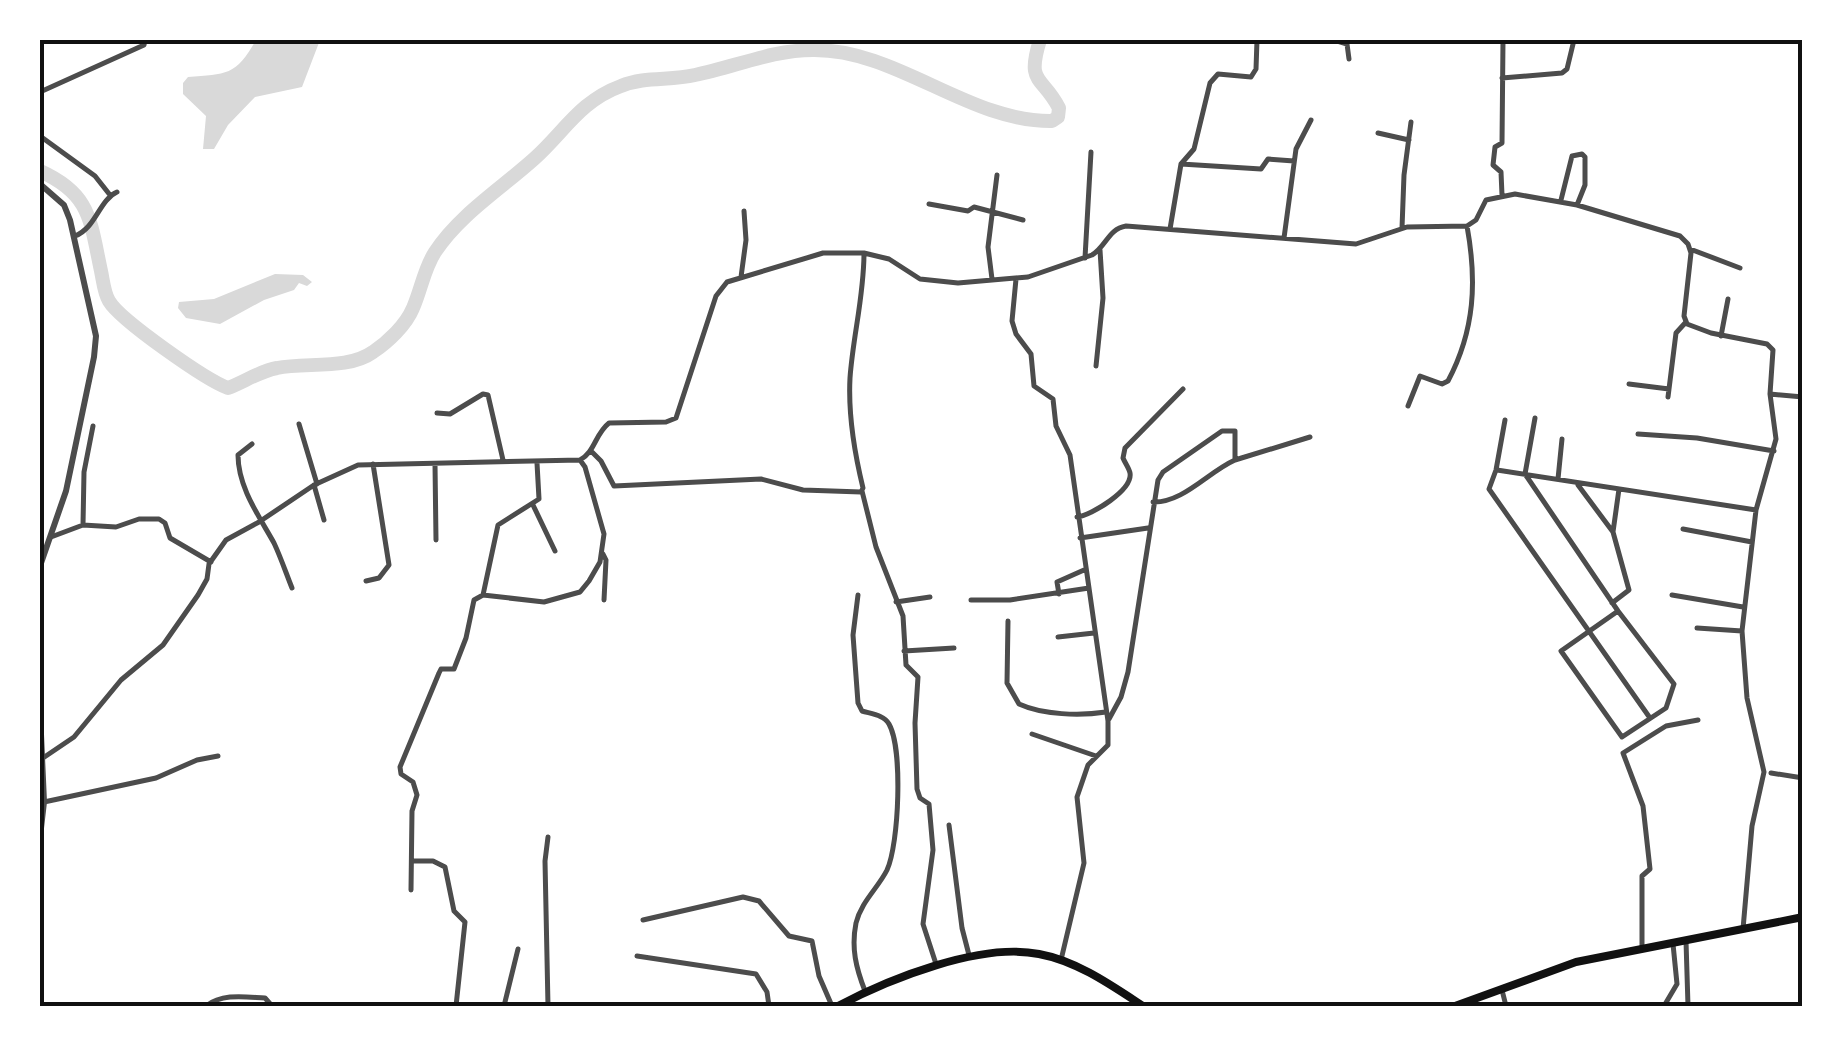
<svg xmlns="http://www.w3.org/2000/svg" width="1843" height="1046" viewBox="0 0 1843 1046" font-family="Lora,serif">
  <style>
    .water { fill: #d9d9d9 }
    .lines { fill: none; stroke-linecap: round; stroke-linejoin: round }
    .river { stroke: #d9d9d9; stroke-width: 14 }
    .minor { stroke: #4c4c4c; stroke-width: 5 }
    .tertiary { stroke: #4c4c4c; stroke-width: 6 }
    .primary { stroke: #111; stroke-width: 8 }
    .neatline { fill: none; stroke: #111; stroke-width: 4 }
  </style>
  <rect width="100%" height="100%" fill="#fff"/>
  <path class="water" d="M256 40H320L302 87 255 97 228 125 214 149H203L206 116 183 94V83L188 77C226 74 236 76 256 40Z
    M275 274 303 275 312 282 307 286 299 283 294 290 264 300 220 324 186 318 178 308 179 302 214 299Z"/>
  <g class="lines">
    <path class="river" d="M40 171C91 194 90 220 101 271 103 280 104 293 109 301 120 320 206 380 228 388 244 382 260 371 277 368 306 362 348 370 373 352 388 342 406 325 413 308 421 290 424 269 435 252 460 214 502 188 535 158 564 132 580 101 621 86 645 76 670 81 695 75 735 67 772 50 813 50 897 49 968 122 1052 121L1058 117 1059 108C1042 75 1026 85 1040 40"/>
    <path class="minor" d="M1334 40 1347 44 1349 59
      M1502 78 1562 73 1567 69 1574 40
      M40 92 144 45 145 40
      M1378 133 1409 140
      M40 136 95 176 110 195
      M1181 164 1261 169 1268 159 1294 161
      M1502 195 1501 172 1493 165 1495 147 1502 143 1503 40
      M1561 200 1572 156 1582 154 1585 157V185L1577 205
      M929 204 968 211 974 207 1023 220
      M1402 228 1404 175 1411 122
      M1170 229 1181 164 1194 149 1210 83 1218 74 1251 77 1256 69 1257 40
      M75 236C96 228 99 200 117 192
      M1284 238 1296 149 1311 120
      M1690 249 1740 268
      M1085 258 1091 152
      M741 277 746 240 744 211
      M992 279 988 247 997 175
      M1016 279 1012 321 1016 334 1031 354 1034 386 1053 399 1056 426 1070 455 1108 721V745L1088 765 1077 797 1084 863 1061 960
      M1721 336 1728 299
      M1096 366 1103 298 1100 250
      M1629 384 1669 389
      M1770 394 1803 397
      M1668 397 1676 333 1686 322
      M1408 406 1420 376 1442 384 1448 381C1475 330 1477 281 1467 226
      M437 413 450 414 483 394 488 395 503 460
      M1535 418 1525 474 1618 611 1674 684 1666 708 1622 737 1561 651 1618 611
      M1505 420 1496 470 1489 489 1650 718
      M299 424 317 484
      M1638 434 1697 438 1774 451
      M252 444 238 455C238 487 259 516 274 543 281 558 286 573 292 588
      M591 451 601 461 614 486 761 479 803 490 861 492 863 488C854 451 848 416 850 378 853 336 864 296 864 253
      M537 463 539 499 498 525 483 595 544 602 580 592 589 581 600 562 604 534 585 467 580 460
      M435 464 436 540
      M1497 470 1756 510
      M1558 479 1562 439
      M314 485 324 520
      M1578 485 1613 532
      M862 491 876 547 903 616 906 665 918 677 915 723 917 789 920 798 929 804 933 850 923 924 936 964
      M1153 502C1183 503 1208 472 1235 460
      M533 505 555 551
      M1077 517C1092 515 1133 490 1130 473 1129 468 1125 463 1123 458L1125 448 1183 389
      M83 525 84 472 93 426
      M1683 529 1752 542
      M51 537 83 525 116 527 139 519H159L165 523 170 538 211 562
      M1080 538 1148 528
      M603 554 606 560 604 600
      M366 581 379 578 389 565 373 464
      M1059 594 1057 582 1084 570
      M858 595 853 635 858 703 862 711C872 714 884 715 889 724 903 749 899 844 887 870 878 888 861 902 856 923 851 948 856 968 865 991
      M1672 595 1743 607
      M971 600H1010L1089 588
      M896 602 930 597
      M1612 603 1629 590 1613 532 1619 489
      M1008 621 1007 683 1019 704C1043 715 1080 716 1106 712
      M1697 628 1742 631
      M1058 637 1094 633
      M904 651 954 648
      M1109 719 1121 697 1128 672 1158 480 1163 472 1222 431H1235V460L1310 437
      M1032 734 1096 756
      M40 760 74 737 121 680 163 645 198 595 207 579 209 564 226 540 259 522 314 485 358 465 580 460C595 452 595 434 609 423L666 422 676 418 716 296 727 282 823 253H864L889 259 920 279 958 283 1028 277 1092 255C1106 247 1108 229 1126 226L1356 244 1407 227 1467 226 1476 220 1486 200 1515 194 1577 205 1680 236 1688 244 1691 253 1684 316 1687 324 1711 333 1767 344 1773 350 1770 394 1776 439 1756 510 1742 631 1747 698 1764 772 1752 826 1743 929
      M1771 773 1803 778
      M44 802 156 778 197 760 218 756
      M949 825 962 928 969 955
      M414 861H433L445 867 454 911 465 922 456 1006
      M411 890 412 811 417 795 413 782 401 774 400 767 439 673 441 669H454L466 638 474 600 483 595
      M643 920 743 897 759 901 789 936 812 941 819 976 832 1006
      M1686 941 1688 1006
      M1642 948V876L1650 869 1643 806 1623 753 1666 726 1698 720
      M637 956 756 974 767 992 769 1006
      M1502 990 1506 1006
      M206 1006C223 993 245 997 265 998L272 1006
      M504 1006 518 949
      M548 1006 545 861 548 837
      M1664 1006 1677 984 1673 944"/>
    <path class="tertiary" d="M40 184 64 205 70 220 96 336 94 357 66 491 40 566
      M40 712 44 802 40 837"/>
    <path class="primary" d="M838 1006C889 979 981 942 1039 954 1077 961 1111 985 1143 1006
      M1455 1006 1576 962 1803 917"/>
  </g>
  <rect width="1843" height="1046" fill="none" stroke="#ffffff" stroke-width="85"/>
  <rect x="42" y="42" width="1758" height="962" class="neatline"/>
</svg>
